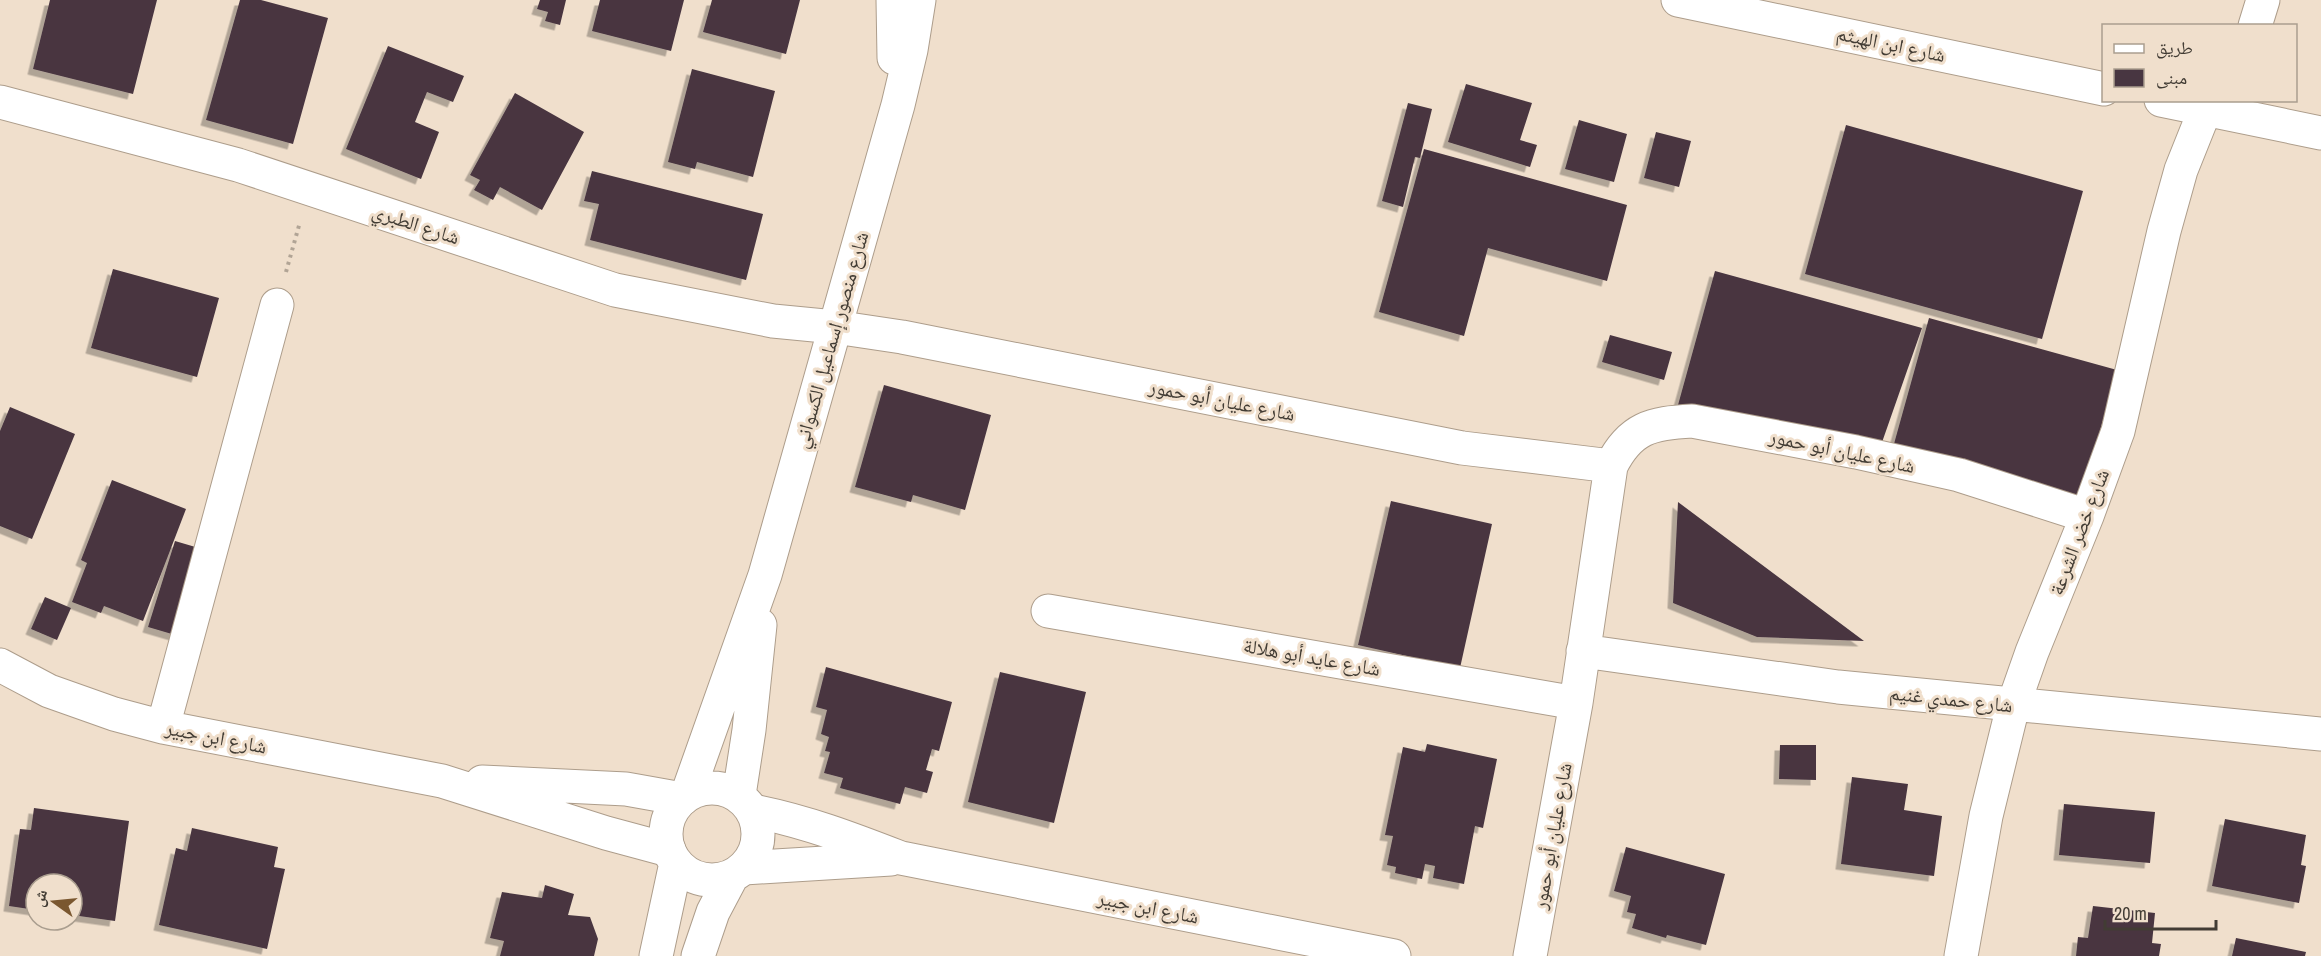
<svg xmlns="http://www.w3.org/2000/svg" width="2321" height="956" viewBox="0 0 2321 956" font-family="'Archivo Narrow','Noto Naskh Arabic',sans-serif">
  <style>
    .building { fill: #483641; filter: url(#shadow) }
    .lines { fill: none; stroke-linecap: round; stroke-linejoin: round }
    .minor-casing { stroke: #ad9d8b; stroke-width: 35 }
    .tertiary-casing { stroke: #ad9d8b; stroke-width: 35 }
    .path { stroke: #b1a495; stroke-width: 4; stroke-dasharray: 3 4.5; stroke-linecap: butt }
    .minor { stroke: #fff; stroke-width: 33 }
    .tertiary { stroke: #fff; stroke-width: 33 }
    .labels { text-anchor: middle; stroke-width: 6; stroke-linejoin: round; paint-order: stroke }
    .street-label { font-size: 20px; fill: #423c34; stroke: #f0dfcc }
  </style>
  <defs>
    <filter id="shadow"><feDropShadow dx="-5.5" dy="5.5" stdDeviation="0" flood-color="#0004"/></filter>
  </defs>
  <rect width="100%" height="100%" fill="#f0dfcc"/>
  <path class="building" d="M50 0H157L133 94 33 69Z
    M240 0H261L328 18 293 144 206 120Z
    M540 0H566L560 25 545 21 548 12 537 9Z
    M600 0H684L671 51 592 31Z
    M712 0H800L786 54 703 32Z
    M388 46 464 76 453 102 427 92 415 122 439 132 421 179 346 149Z
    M692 69 775 91 753 177 697 162 695 169 668 162Z
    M1466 84 1532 103 1520 140 1537 145 1530 167 1448 142Z
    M515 93 584 132 542 210 500 187 493 200 474 190 480 180 470 175Z
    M1408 103 1432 109 1420 158 1415 157 1403 207 1382 201Z
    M1579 120 1627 134 1614 182 1565 169Z
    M1846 125 2083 191 2042 339 1805 274Z
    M1656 132 1691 141 1679 187 1644 178Z
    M1424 149 1627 205 1607 281 1488 248 1464 336 1379 312Z
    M592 171 763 214 746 280 590 240 599 204 584 201Z
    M113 269 219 298 197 377 91 348Z
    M1715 271 1922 328 1880 448 1678 405Z
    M1929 318 2117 370 2080 503 1892 451Z
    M1610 335 1672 352 1664 380 1602 362Z
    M884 385 991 415 965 510 913 495 911 502 855 487Z
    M10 407 75 434 32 539 0 526V431Z
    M112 480 186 509 143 621 104 606 101 613 72 602 87 563 81 560Z
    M1391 501 1492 524 1460 668 1358 645Z
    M1678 502 1864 641 1757 637 1673 603Z
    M175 541 209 551 182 637 148 627Z
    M45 597 71 608 57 640 31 629Z
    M826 667 952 702 939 751 932 749 926 770 933 772 927 793 905 787 900 804 840 788 843 778 824 773 830 752 825 751 829 737 821 734 827 710 816 707Z
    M1000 672 1086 692 1054 823 968 802Z
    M1427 744 1497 759 1483 828 1475 826 1464 884 1433 878 1435 866 1425 864 1422 879 1395 873 1396 867 1387 865 1393 836 1385 835 1403 747 1425 752Z
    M1780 745H1816V780L1779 779Z
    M1852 777 1908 784 1904 810 1942 816 1934 876 1841 864Z
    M2064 804 2155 812 2150 863 2059 855Z
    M34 808 129 821 115 921 72 915V884H36V910L9 906 20 829 31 830Z
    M2225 819 2306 835 2301 865 2306 866 2299 903 2212 886Z
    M192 828 278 847 274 867 285 869 267 949 159 925 176 848 187 851Z
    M1626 847 1725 874 1706 945 1667 935 1666 938 1632 928 1636 914 1627 912 1631 896 1614 891Z
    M545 885 574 894 568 915 590 917 598 939 594 956H500L504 941 490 938 502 892 542 898Z
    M2093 906 2155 913 2152 943 2161 944 2159 956H2076L2078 937 2088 938Z
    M2236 938 2306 952 2305 956H2232Z"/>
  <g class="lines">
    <g class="minor-casing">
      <path id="minor" d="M1678 0 2104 89
        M2255 26 2263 0
        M2161 100 2321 133
        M0 102 238 165 615 290 773 321 835 327 902 337 1462 448 1611 466
        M1048 611 1576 703
        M1583 651 1838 687 2321 734
        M0 665 49 691 114 714 163 727 442 781 606 833 669 850
        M163 727 277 305
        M482 782 626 789 682 799
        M753 811C805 821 852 839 901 858L1394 956
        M744 868 891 859
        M1530 956 1576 703 1611 466C1630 428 1651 423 1692 421L1856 452 1959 475 2087 516
        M1961 956 1986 816 2013 706 2032 652 2087 516 2118 431 2164 231 2181 170 2205 110 2212 100"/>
    </g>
    <g class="tertiary-casing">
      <path id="tertiary" d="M893 0 894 58
        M666 834a46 46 0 1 1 92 0a46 46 0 1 1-92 0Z
        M687 795 765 575 898 105 911 50 919 0
        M739 795 749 730 760 625
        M656 956 676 863
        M698 956 713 912 732 876"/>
    </g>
    <path class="path" d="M286 272 300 222"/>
    <use href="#minor" class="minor"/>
    <use href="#tertiary" class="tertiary"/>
  </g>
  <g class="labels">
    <g class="street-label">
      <text transform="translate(1891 44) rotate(12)" y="7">شارع ابن الهيثم</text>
      <text transform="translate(416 224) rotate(18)" y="7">شارع الطبري</text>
      <text transform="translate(831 340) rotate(-74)" y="7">شارع منصور إسماعيل الكسواني</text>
      <text transform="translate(1222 400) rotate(11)" y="7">شارع عليان أبو حمور</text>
      <text transform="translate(1842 451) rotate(12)" y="7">شارع عليان أبو حمور</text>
      <text transform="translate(2079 532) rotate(-69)" y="7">شارع خضر الشرعة</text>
      <text transform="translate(1312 657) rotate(10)" y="7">شارع عايد أبو هلالة</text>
      <text transform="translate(1951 699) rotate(6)" y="7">شارع حمدي غنيم</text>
      <text transform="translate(216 737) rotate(11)" y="7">شارع ابن جبير</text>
      <text transform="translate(1552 836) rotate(-80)" y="7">شارع عليان أبو حمور</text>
      <text transform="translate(1148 907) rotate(11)" y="7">شارع ابن جبير</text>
    </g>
  </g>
  <rect x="2102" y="24" width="195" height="78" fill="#f0dfcc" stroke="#aa9e8f" stroke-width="1.5"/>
  <rect x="2114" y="44" width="30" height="9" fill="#ffffff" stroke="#aa9e8f" stroke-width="1.5"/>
  <text x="2156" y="54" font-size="18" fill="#423c34">طريق</text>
  <rect x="2114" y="69" width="30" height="18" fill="#483641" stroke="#aa9e8f" stroke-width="1.5"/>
  <text x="2156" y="84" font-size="18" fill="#423c34">مبنى</text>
  <g transform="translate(54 902) rotate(285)"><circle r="28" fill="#f0dfcc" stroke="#aa9e8f" stroke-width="1.5"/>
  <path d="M0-4.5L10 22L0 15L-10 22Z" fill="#7a572f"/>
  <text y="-9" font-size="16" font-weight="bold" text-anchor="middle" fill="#423c34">ش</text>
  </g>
  <path d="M2105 920v9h111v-9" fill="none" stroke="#423c34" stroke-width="3"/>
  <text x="2114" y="920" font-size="18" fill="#423c34" stroke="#f0dfcc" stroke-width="4.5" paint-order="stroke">20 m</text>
</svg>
